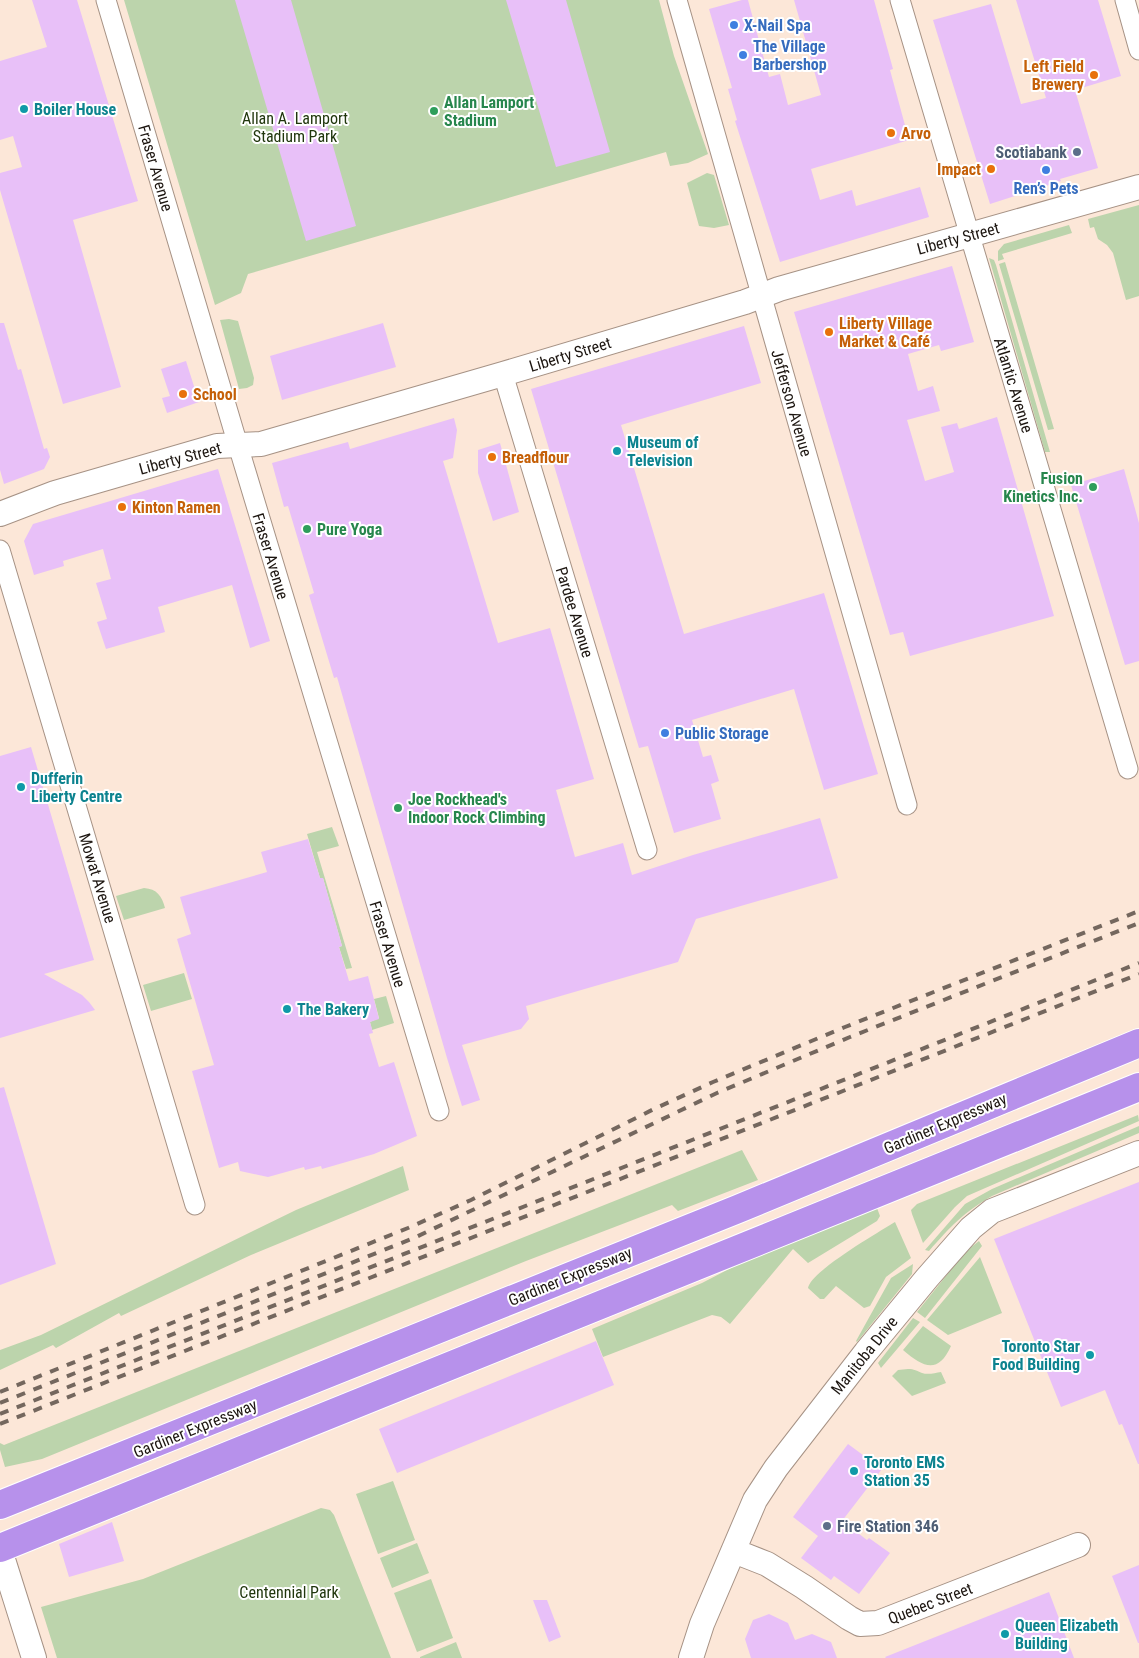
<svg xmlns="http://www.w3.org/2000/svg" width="1139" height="1658" viewBox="0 0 1139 1658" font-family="'Roboto Condensed',sans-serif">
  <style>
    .green { fill: #bcd4ac }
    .building { fill: #e8c0f8 }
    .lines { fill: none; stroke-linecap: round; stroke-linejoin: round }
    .minor-casing { stroke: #a69285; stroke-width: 21 }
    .tertiary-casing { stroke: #a69285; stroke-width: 26 }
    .motorway-casing { stroke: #fff; stroke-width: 30 }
    .minor { stroke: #fff; stroke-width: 19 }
    .tertiary { stroke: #fff; stroke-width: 24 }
    .motorway { stroke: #b791eb; stroke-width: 28 }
    .rail { stroke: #74675e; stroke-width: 4; stroke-dasharray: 9 9; stroke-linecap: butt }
    .shop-dot { fill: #3f7fe0; stroke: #fff; stroke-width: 2 }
    .food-dot { fill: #e8710a; stroke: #fff; stroke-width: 2 }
    .culture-dot { fill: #0f9aa8; stroke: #fff; stroke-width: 2 }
    .leisure-dot { fill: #2e9e5b; stroke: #fff; stroke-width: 2 }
    .service-dot { fill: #5c6f8a; stroke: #fff; stroke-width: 2 }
    .labels { text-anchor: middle; stroke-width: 4; stroke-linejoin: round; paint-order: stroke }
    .shop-label { font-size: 16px; font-weight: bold; fill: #366cbe; stroke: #fff; text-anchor: start }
    .food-label { font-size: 16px; font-weight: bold; fill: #c56008; stroke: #fff; text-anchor: start }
    .leisure-label { font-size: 16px; font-weight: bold; fill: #27864d; stroke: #fff; text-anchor: start }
    .culture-label { font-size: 16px; font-weight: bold; fill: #0d838f; stroke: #fff; text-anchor: start }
    .park-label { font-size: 16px; fill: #20360d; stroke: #fff }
    .service-label { font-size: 16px; font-weight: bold; fill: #4e5e75; stroke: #fff; text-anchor: end }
    .street-label { font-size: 16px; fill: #1c1510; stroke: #fff }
  </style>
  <rect width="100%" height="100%" fill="#fce7d8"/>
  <path class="green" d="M124 0H659L674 56 708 154 688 163 670 166 666 152 248 274 241 293 215 305Z
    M707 173 714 175 729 225 714 228 699 226 687 183Z
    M1139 205V296L1126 300 1113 253 1107 245 1098 239 1094 227 1090 228 1088 219Z
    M1069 225 1072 233 1002 254 1004 259 998 261V251L1004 244Z
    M989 258 994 260 996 265 1050 452H1045Z
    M1005 262 1054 429 1048 430 999 264Z
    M229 319 238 321 254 378 253 385 247 388 239 389 220 320Z
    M332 827 339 846 317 852 352 968 346 969 339 947 342 946 323 878H320L307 834Z
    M144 888C157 889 162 896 165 908L124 920 116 896Z
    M184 973 192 999 151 1011 143 985Z
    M386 996 394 1023 372 1030 370 1022 379 1018 374 999Z
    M1138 1115 1139 1121 967 1196 955 1207 923 1243 912 1214 911 1210 917 1204Z
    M1139 1126V1133L992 1196C964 1212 950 1227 929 1251L925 1250 965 1204 992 1189Z
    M742 1150 758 1180 678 1211 672 1205 526 1261 42 1459 5 1467 0 1450V1443L4 1445Z
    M403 1166 409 1190 251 1255 121 1316 119 1313 56 1348 53 1345 0 1370V1350L41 1335 296 1210Z
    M877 1208 880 1216 877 1221 808 1263 793 1249 730 1324 721 1317 712 1315 603 1357 592 1329 702 1283 756 1255Z
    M895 1222 911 1258 886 1277 870 1306 864 1308 836 1286 824 1299H820L808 1288C811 1271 879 1232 895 1222Z
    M979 1241 982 1246 925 1318 917 1312 966 1251Z
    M980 1257 1002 1313 948 1335 927 1320Z
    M913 1264 912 1274 857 1342 856 1341 891 1278Z
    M913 1318 920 1322 881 1368 878 1363Z
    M923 1326 951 1346C938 1375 923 1367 903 1350Z
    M908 1369C914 1369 917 1371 922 1373 928 1375 935 1373 941 1372L946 1383 912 1396 892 1376 898 1370Z
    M393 1481 415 1540 378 1554 356 1494Z
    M321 1508 330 1510 334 1515 391 1658H57L41 1607 143 1579Z
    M417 1543 429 1573 392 1588 380 1558Z
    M431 1579 453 1638 417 1652 394 1593Z
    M456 1642 462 1658H420V1657Z"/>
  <path class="building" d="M32 0H77L138 201 73 220 121 387 63 404 0 190V173L22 167 13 136 0 140V61L47 47Z
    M235 0H291L356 226 306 241Z
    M506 0H566L610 152 556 167Z
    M742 0H748L769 77 780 74 788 105 821 95 794 0H874L893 69 890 70 909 140 811 169 820 200 852 190 856 206 920 187 929 217 780 262 735 121 737 120 728 89 732 88 709 9Z
    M1016 0H1098L1121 76 1075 90 1098 168 1060 179 1061 181 990 204 933 20 991 4 1021 104 1046 98Z
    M952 266 974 342 941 351 939 345 908 354 918 391 933 386 940 411 907 420 925 481 954 472 941 427 957 423 959 429 997 417 1054 616 910 656 903 632 890 635 794 312Z
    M0 323H4L18 370 21 369 44 449 47 448 50 457 44 469 4 484 0 470Z
    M383 323 396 367 282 400 270 356Z
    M744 326 761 383 621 425 684 634 824 593 878 774 824 790 794 689 692 720 703 757 711 755 719 781 711 784 721 819 674 833 648 746 639 748 531 389Z
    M186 361 199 402 167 413 162 398 170 396 161 369Z
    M454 418 457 430 453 458 443 461 498 643 550 628 594 779 556 790 575 857 623 843 632 875 693 855 820 818 838 878 696 919 678 962 526 1006 529 1019 521 1029 462 1045 480 1100 462 1106 447 1058 337 677 334 678 309 595 314 593 288 506 284 507 272 463 348 442 350 449Z
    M500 443 519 512 493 521 478 473V450Z
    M218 469 270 641 250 648 232 585 158 607 165 632 106 649 97 622 107 619 96 583 111 579 103 549 63 561 64 566 34 575 24 541 33 524Z
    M1124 469 1139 523V661L1125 665 1071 485Z
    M31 747 94 960 44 974 82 995 89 1002 95 1010 0 1038V756Z
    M308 839 320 878H323L342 946 339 947 349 981 368 976 379 1019 370 1022 373 1033 369 1034 379 1067 394 1062 417 1136 374 1154 322 1169 321 1166 305 1170 304 1167 268 1177 240 1171 238 1162 219 1168 192 1071 214 1065 177 939 191 934 180 897 267 872 261 852Z
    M4 1087 56 1264 0 1285V1088Z
    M1139 1182V1464H1138L1122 1424 1119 1425 1105 1390 1061 1407 994 1239Z
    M596 1341 614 1385 397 1473 379 1429Z
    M848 1444 882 1469 842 1521 867 1540 869 1538 890 1553 859 1594 834 1576 831 1580 801 1558 818 1536 793 1517Z
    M112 1522 124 1561 69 1577 59 1544Z
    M1139 1565V1643H1138L1112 1576Z
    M1049 1592 1074 1658H886L885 1657Z
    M533 1600H547L561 1637 549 1642Z
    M769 1614 788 1623 795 1640 812 1634 831 1642 837 1658H751L745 1639 753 1620Z"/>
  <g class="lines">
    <g class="minor-casing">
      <path id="minor" d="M106 0 243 462 439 1111
        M677 0 907 805
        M900 0 1128 769
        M1125 0 1139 50
        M503 374 647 850
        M0 550 195 1205"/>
    </g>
    <g class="tertiary-casing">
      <path id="tertiary" d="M0 514 55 493 217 446 261 444 503 374 745 302 779 289 1139 187
        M0 1550 34 1658
        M734 1551 767 1564 804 1587 849 1618 860 1624 878 1623 1078 1545
        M691 1658 702 1624 755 1500 776 1468 866 1352 927 1278 971 1228 992 1211 1139 1153"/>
    </g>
    <g class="motorway-casing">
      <path id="motorway" d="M0 1505 738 1209 1139 1043
        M0 1548 1139 1087"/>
    </g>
    <use href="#minor" class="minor"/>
    <use href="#tertiary" class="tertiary"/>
    <use href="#motorway" class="motorway"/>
    <path class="rail" d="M0 1392 408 1228 471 1200 654 1109 713 1082 845 1027 1139 911
      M0 1403 414 1238 717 1093 850 1037 1139 923
      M0 1414 1139 963
      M0 1424 1139 974"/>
  </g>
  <g class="shop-dot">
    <circle cx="734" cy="25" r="5"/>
    <circle cx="743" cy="55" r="5"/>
    <circle cx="1046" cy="170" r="5"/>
    <circle cx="665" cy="733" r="5"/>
  </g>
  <g class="food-dot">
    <circle cx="1094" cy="75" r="5"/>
    <circle cx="891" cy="133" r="5"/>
    <circle cx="991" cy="169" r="5"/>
    <circle cx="829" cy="332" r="5"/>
    <circle cx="183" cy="394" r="5"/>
    <circle cx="492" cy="457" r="5"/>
    <circle cx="122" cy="507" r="5"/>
  </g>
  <g class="culture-dot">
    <circle cx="24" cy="109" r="5"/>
    <circle cx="617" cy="451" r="5"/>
    <circle cx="21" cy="787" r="5"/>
    <circle cx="287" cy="1009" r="5"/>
    <circle cx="1090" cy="1355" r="5"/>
    <circle cx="854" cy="1471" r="5"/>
    <circle cx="1005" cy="1634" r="5"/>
  </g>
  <g class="leisure-dot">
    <circle cx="434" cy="111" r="5"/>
    <circle cx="1093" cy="487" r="5"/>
    <circle cx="307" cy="529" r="5"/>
    <circle cx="398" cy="808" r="5"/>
  </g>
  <g class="service-dot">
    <circle cx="1077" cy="152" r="5"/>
    <circle cx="827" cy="1526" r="5"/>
  </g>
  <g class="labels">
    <g class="shop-label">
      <text x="744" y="31">X-Nail Spa</text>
      <text x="753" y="52">The Village<tspan x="753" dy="18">Barbershop</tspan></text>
      <text x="1046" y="194" text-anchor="middle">Ren’s Pets</text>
      <text x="675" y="739">Public Storage</text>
    </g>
    <g class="food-label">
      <text x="1084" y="72" text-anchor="end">Left Field<tspan x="1084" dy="18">Brewery</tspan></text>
      <text x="901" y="139">Arvo</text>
      <text x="981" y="175" text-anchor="end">Impact</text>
      <text x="839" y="329">Liberty Village<tspan x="839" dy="18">Market &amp; Café</tspan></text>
      <text x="193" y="400">School</text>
      <text x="502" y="463">Breadflour</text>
      <text x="132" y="513">Kinton Ramen</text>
    </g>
    <g class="leisure-label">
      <text x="444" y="108">Allan Lamport<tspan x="444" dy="18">Stadium</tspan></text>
      <text x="1083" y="484" text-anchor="end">Fusion<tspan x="1083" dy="18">Kinetics Inc.</tspan></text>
      <text x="317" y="535">Pure Yoga</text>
      <text x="408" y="805">Joe Rockhead's<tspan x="408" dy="18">Indoor Rock Climbing</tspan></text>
    </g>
    <g class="culture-label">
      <text x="34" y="115">Boiler House</text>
      <text x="627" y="448">Museum of<tspan x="627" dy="18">Television</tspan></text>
      <text x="31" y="784">Dufferin<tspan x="31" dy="18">Liberty Centre</tspan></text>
      <text x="297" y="1015">The Bakery</text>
      <text x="1080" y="1352" text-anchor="end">Toronto Star<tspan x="1080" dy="18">Food Building</tspan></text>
      <text x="864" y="1468">Toronto EMS<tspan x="864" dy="18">Station 35</tspan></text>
      <text x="1015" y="1631">Queen Elizabeth<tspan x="1015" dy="18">Building</tspan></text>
    </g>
    <g class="park-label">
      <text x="295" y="124">Allan A. Lamport<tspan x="295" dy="18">Stadium Park</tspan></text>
      <text x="289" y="1598">Centennial Park</text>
    </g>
    <g class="service-label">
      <text x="1067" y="158">Scotiabank</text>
      <text x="837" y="1532" text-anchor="start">Fire Station 346</text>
    </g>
    <g class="street-label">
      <text transform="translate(156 168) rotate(74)" y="6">Fraser Avenue</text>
      <text transform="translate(958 238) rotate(-15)" y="6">Liberty Street</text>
      <text transform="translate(570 354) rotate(-17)" y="6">Liberty Street</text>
      <text transform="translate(1014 385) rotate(73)" y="6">Atlantic Avenue</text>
      <text transform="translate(792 403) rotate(74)" y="6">Jefferson Avenue</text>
      <text transform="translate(180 458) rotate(-15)" y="6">Liberty Street</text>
      <text transform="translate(271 556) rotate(73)" y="6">Fraser Avenue</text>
      <text transform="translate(575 612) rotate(73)" y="6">Pardee Avenue</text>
      <text transform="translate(98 878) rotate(73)" y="6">Mowat Avenue</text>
      <text transform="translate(388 944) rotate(73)" y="6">Fraser Avenue</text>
      <text transform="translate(945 1123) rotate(-23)" y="6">Gardiner Expressway</text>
      <text transform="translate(570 1276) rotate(-22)" y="6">Gardiner Expressway</text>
      <text transform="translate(864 1355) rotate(-51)" y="6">Manitoba Drive</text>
      <text transform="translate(195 1428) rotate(-22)" y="6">Gardiner Expressway</text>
      <text transform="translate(930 1603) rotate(-21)" y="6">Quebec Street</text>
    </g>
  </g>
</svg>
